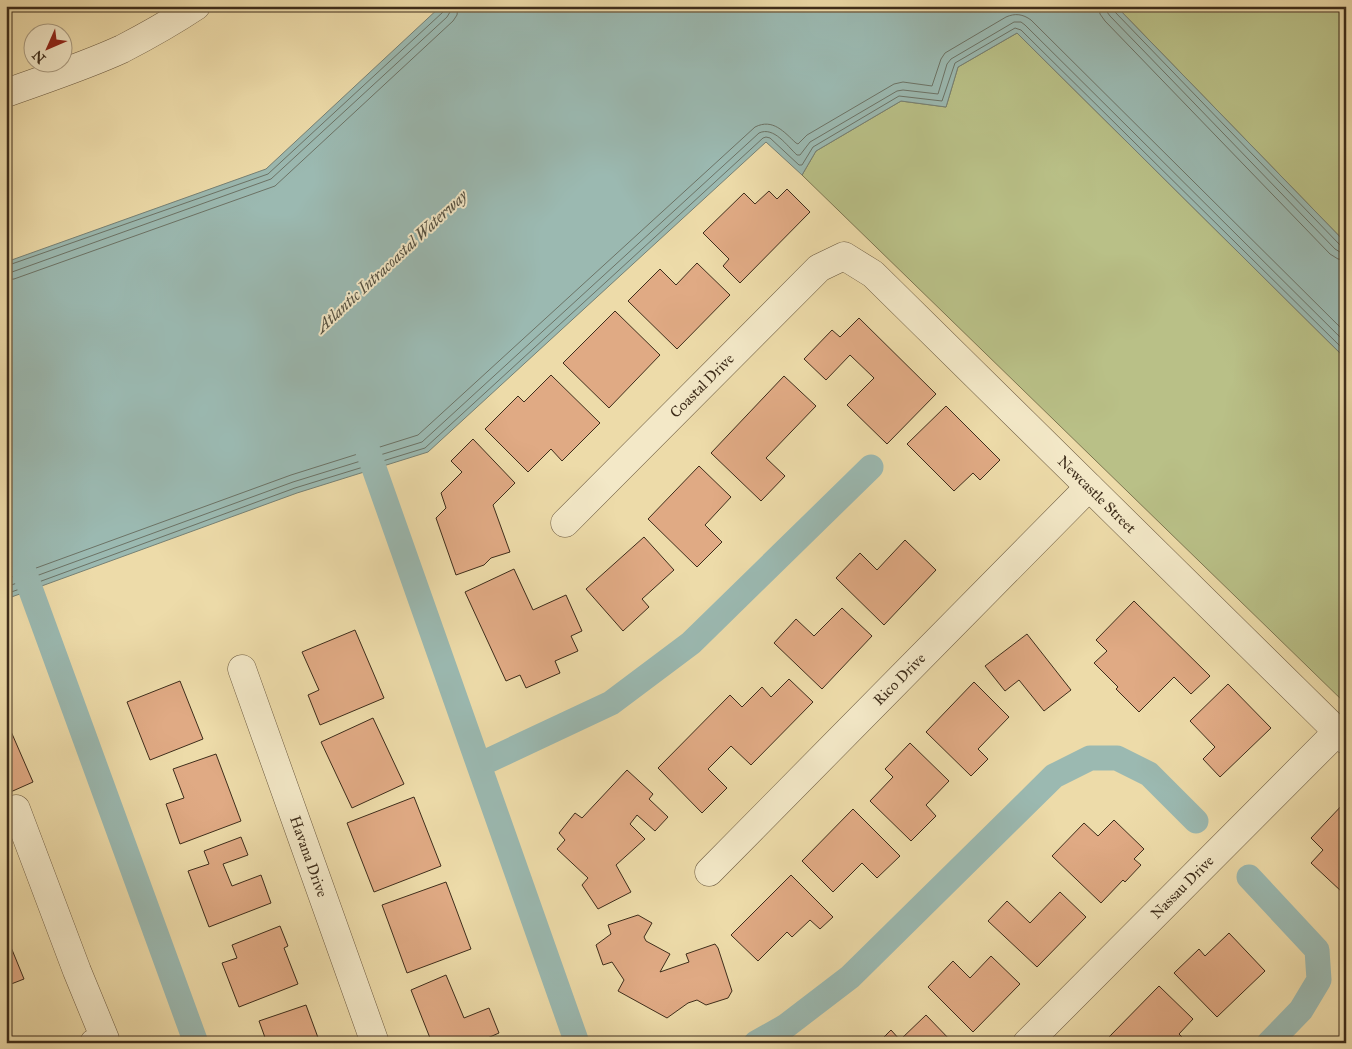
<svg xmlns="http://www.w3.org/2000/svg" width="1352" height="1049" viewBox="0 0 1352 1049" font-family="'IM FELL Great Primer',serif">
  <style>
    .green { fill: #b9c087; stroke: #7c7651 }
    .water { fill: #9bb9b1; stroke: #768175 }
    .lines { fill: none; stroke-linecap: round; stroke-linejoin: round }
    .shore { stroke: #6c7366; stroke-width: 1 }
    .canal { stroke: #9bb9b1; stroke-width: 25 }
    .building { fill: #e0aa84; stroke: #3e2d1b }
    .minor-casing { stroke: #6a583e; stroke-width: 29 }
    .minor { stroke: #f3e8c7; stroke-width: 28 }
    .labels { text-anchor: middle; stroke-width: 4; stroke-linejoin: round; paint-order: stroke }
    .street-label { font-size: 15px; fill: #3e2d1b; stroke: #f3e8c7 }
    .water-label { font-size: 16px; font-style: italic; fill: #555040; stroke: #f3e8c7 }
  </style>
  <rect width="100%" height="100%" fill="#eddba9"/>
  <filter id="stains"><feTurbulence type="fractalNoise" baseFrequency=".004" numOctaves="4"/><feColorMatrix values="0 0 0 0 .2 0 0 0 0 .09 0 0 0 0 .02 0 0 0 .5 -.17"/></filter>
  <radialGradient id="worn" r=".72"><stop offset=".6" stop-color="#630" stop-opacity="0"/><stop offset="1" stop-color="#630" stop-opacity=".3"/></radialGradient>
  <path class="green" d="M1116 6H1346V243Z
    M1017 33 1346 359V704L802 175 816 151 901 101 946 107 958 67Z"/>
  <path class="water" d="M441 6H1116L1346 243V359L1017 33 958 67 946 107 901 101 816 151 802 175 766 142 428 452 297 493 6 599V262L266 169Z"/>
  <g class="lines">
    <path class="shore" d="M1099 6 1100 14 1105 21 1330 254 1338 259 1346 260
      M1107 6V12L1110 16 1335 249 1340 252 1346 253
      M1113 6 1115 12 1340 245 1346 246
      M6 266 268 174 443 12 444 6
      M6 273 12 272 271 179 447 17 450 12 451 6
      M6 280 14 279 275 186 453 21 457 15 458 6
      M6 579 291 475 418 435 755 127C773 118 784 132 796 143L798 144 807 135 894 84 903 82 932 86 941 59 945 53 1006 17C1015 13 1023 14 1031 20L1346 333
      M6 587 293 482 422 442 759 133C774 126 787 146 797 155H800L810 142 897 91 903 90 938 94 947 64 951 59 1014 22H1021L1025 25 1346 343
      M6 594 295 488 425 448 763 138 766 137 770 138 799 165H802L813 147 899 96 942 101 955 63 1015 28 1021 30 1346 352"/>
    <path class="canal" d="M363 437 577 1043
      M6 522 196 1043
      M479 765 611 703 691 643 871 467
      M1249 877 1317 950 1319 980 1301 1010 1269 1043
      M756 1043 786 1026 850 977 1054 776 1090 758H1117L1149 774 1196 821"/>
  </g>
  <path class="building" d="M787 189 810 212 740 283 723 266 729 259 703 233 744 193 755 204 769 191 777 199Z
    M697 263 730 295 677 349 628 301 660 269 676 285Z
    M615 311 660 355 609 408 563 363Z
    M859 318 936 394 887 444 847 405 874 378 850 355 826 380 804 359 832 330 840 337Z
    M551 375 600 423 562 461 551 449 528 472 485 429 518 396 524 402Z
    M784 376 816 406 766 458 785 476 761 501 711 453Z
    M946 406 1000 460 980 480 973 473 954 491 907 444Z
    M473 439 515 483 493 505 510 552 491 558 484 565 456 575 436 518 446 508 441 493 462 472 451 461Z
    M699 466 731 497 705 525 722 542 697 567 648 519Z
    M644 537 674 570 642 599 649 607 623 631 586 589Z
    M905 540 936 570 884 625 836 578 860 553 877 570Z
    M514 569 533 610 566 595 582 631 571 636 578 651 555 661 560 673 526 688 520 675 506 681 465 592Z
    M1134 601 1210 676 1191 694 1174 677 1139 712 1116 689 1118 687 1094 663 1107 651 1096 640Z
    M842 608 872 636 822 689 774 643 796 619 814 636Z
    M355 630 384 698 320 725 308 695 319 690 302 652Z
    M1027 634 1071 690 1044 711 1019 680 1005 691 985 666Z
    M789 679 813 702 751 765 731 746 708 769 727 788 702 813 658 768 730 695 742 707 762 687 771 697Z
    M180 681 203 739 150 760 127 702Z
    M974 682 1009 717 978 749 988 759 971 776 926 732Z
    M1228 684 1271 728 1220 777 1203 759 1215 747 1190 721Z
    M373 718 404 784 352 808 321 742Z
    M6 720 33 782 6 794Z
    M910 743 949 781 926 805 936 816 911 841 870 801 893 777 885 769Z
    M216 754 241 821 180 844 166 804 184 798 173 769Z
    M627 770 653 794 649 799 668 817 655 831 637 815 630 824 645 839 616 865 631 892 598 909 582 885 588 878 557 849 565 840 559 833 575 813 582 818Z
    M414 797 441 866 374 892 347 823Z
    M1345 802 1346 888 1342 892 1311 863 1323 850 1311 838Z
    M853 809 900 856 877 878 862 863 833 892 802 861Z
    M1114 820 1144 849 1134 859 1141 865 1125 882 1123 880 1101 903 1052 856 1084 823 1098 836Z
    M241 837 248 855 223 864 232 886 261 875 271 903 209 927 188 871 209 864 204 851Z
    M791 875 833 917 820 929 810 920 792 937 787 932 758 961 731 935Z
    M446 882 471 949 407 973 382 905Z
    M1060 892 1086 917 1037 967 988 921 1007 901 1030 923Z
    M638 915 652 923 644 937 646 941 670 954 660 972 689 962 686 954 715 944 718 948 732 991 728 998 706 1005 697 1000 688 1003 667 1018 618 991 624 980 612 962 603 965 596 945 611 934 608 925Z
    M280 926 288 946 284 948 298 984 239 1007 222 963 237 958 232 945Z
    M1229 933 1265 971 1217 1017 1174 973 1199 949 1205 956Z
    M6 935 24 979 6 986Z
    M991 956 1020 984 973 1032 928 987 953 961 970 978Z
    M446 975 464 1018 489 1008 499 1033 476 1043H432L411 990Z
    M1159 986 1193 1019 1179 1034 1186 1041 1185 1043H1114L1109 1037Z
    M306 1005 320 1043H267L259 1021Z
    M926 1015 953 1043H878L891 1030 900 1040Z"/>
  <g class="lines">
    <g class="minor-casing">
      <g id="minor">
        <path d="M6 93C45 79 85 66 122 49 147 36 172 22 196 6"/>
        <path id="s1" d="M565 523 819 268 844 256 873 274 1346 740"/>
        <path id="s2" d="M242 669 375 1043"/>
        <path d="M16 809 77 971 105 1039 94 1043"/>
        <path id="s3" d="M709 872 1089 487"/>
        <path id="s4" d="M1027 1043 1337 732"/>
      </g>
    </g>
    <use href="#minor" class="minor"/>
  </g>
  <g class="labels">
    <g class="street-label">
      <text dy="5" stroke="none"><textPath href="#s1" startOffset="194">Coastal Drive</textPath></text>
      <text dy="5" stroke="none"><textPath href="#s1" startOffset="736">Newcastle Street</textPath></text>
      <text dy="5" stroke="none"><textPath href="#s3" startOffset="271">Rico Drive</textPath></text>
      <text dy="5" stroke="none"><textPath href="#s2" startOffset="199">Havana Drive</textPath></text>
      <text dy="5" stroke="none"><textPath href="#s4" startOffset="220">Nassau Drive</textPath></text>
    </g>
    <g class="water-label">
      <text transform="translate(391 261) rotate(-43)" y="6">Atlantic Intracoastal Waterway</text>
    </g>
  </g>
  <rect width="1352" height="1049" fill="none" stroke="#eddba9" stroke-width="25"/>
  <rect x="8" y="8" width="1337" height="1034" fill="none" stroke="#3e2d1b" stroke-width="2.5"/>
  <rect x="12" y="12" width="1327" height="1024" fill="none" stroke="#3e2d1b"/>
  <g transform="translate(48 48) rotate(225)"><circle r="24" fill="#f3e8c7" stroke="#ab9d82"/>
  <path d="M0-4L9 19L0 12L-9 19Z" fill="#8f2418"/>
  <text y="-8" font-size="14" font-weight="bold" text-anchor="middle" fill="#3e2d1b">N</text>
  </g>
  <rect width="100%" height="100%" filter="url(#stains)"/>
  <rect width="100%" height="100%" fill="url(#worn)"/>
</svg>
